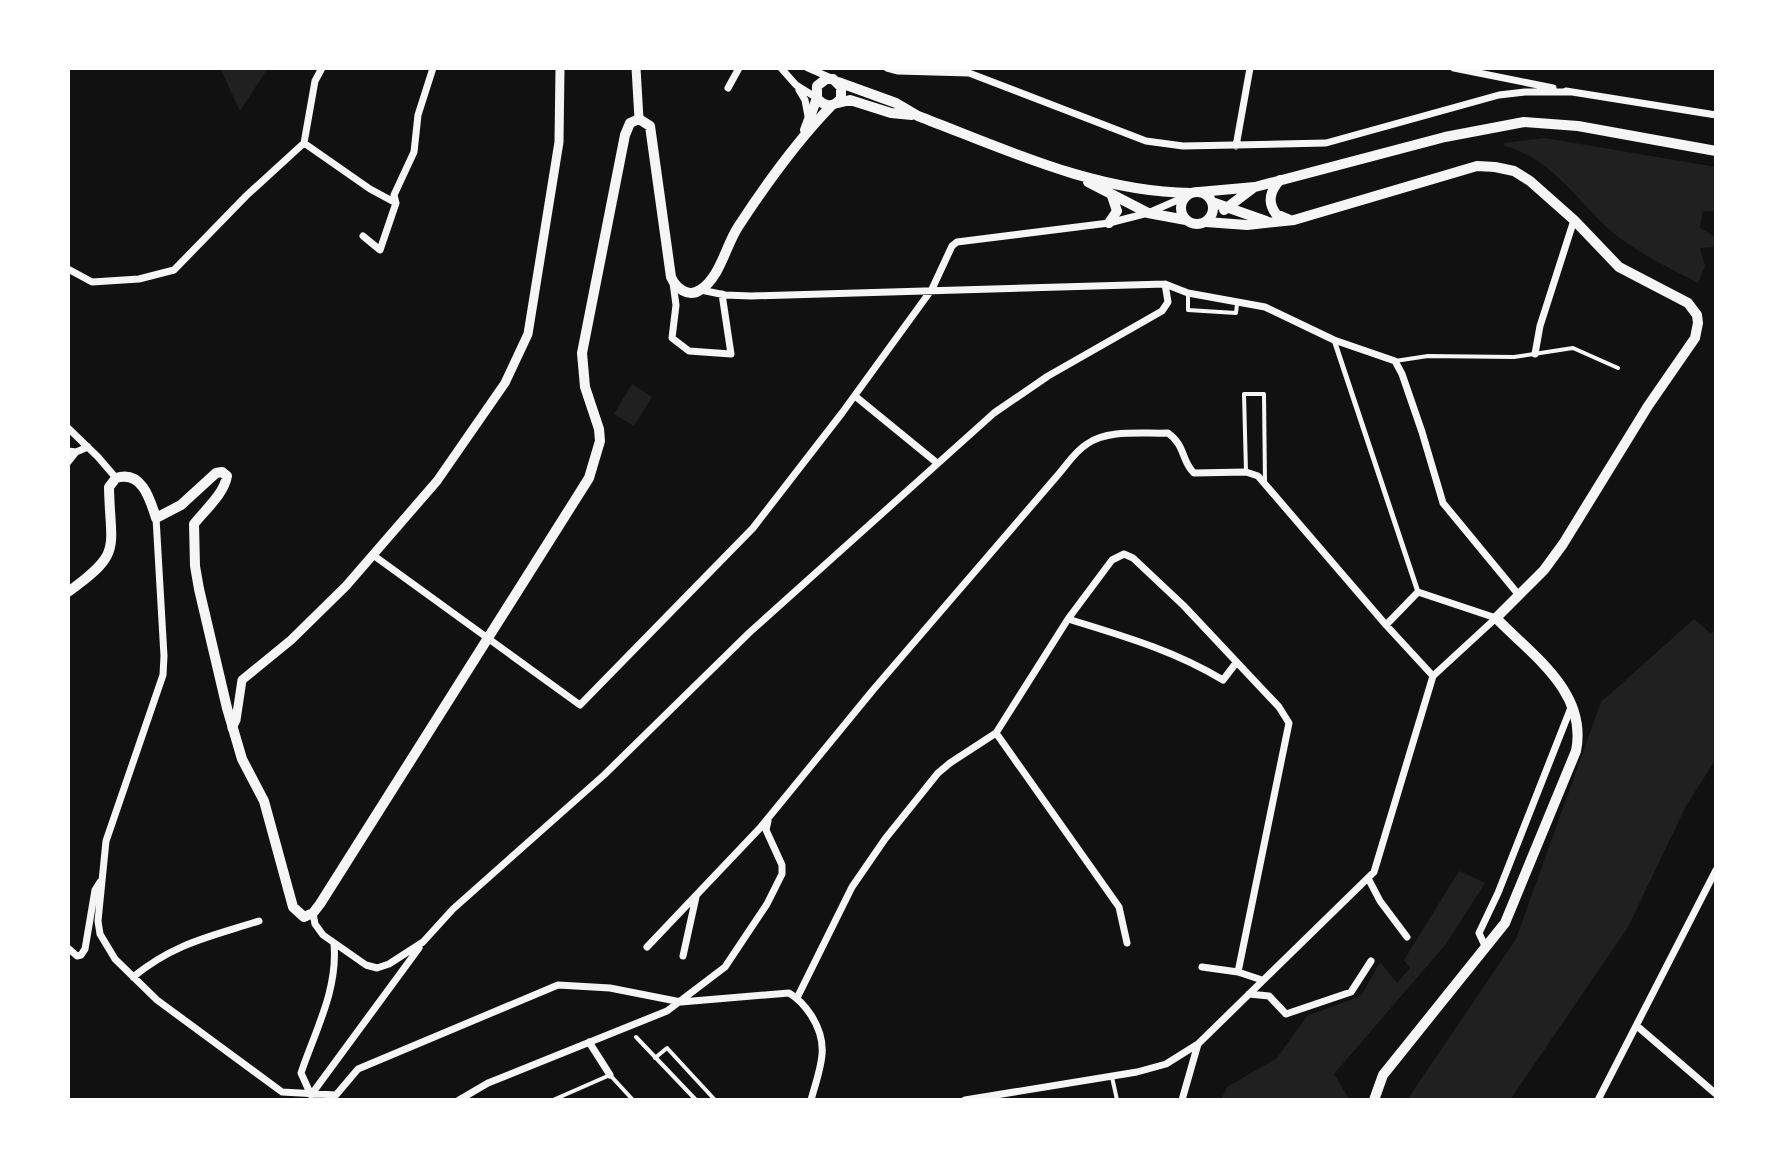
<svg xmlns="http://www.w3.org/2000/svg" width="1784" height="1168" viewBox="0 0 1784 1168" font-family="'Noto Sans',sans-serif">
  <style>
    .green { fill: #202020 }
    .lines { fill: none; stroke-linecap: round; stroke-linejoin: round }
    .service { stroke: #f5f5f5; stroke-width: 4 }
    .pedestrian { stroke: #f5f5f5; stroke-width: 5 }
    .minor { stroke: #f5f5f5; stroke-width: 7 }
    .tertiary { stroke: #f5f5f5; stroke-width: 9 }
    .secondary { stroke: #f5f5f5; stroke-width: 10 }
  </style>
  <rect width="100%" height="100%" fill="#111"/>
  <path class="green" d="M220 68H268L240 111Z
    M1545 138 1716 167V211H1703L1700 228 1714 236 1716 247 1700 248 1705 266 1698 283C1668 267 1637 253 1611 231 1577 201 1551 158 1505 146L1503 143Z
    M632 384 652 397 634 426 614 414Z
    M1694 619 1710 633 1716 631V759L1686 806 1628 927 1510 1100H1407L1516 939 1601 702Z
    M1459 871 1485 883 1446 944 1334 1074 1348 1097 1345 1100H1221L1227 1087 1277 1058 1307 1016 1361 996 1380 962 1397 983 1410 968 1404 960Z"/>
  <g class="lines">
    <path class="service" d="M1188 293V310L1236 313 1237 304
      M1395 361 1428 356 1514 357 1573 348 1618 368
      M1246 472 1244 394H1264L1265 484
      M636 1037 696 1100
      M655 1058 667 1048 715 1100
      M1112 1077 1117 1100
      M553 1100 610 1075 633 1100"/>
    <path class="pedestrian" d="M1334 340 1418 592"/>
    <path class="minor" d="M781 68 796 85 817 98
      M808 68 831 78
      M887 68 898 71 969 73 1146 141 1183 146 1326 143 1499 95 1525 92H1570
      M1454 68 1553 88
      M728 88 739 68
      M799 90 805 100 808 116
      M1566 91 1716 115
      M304 143 370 189 396 203 380 250 363 236
      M1236 146 1250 68
      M396 203 394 195 414 152 418 115 433 68
      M68 269 92 282 139 279 174 270 246 196 304 143 315 81 322 68
      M673 283 676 305 672 338 689 351 731 354 722 294
      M701 290 725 295 751 296 1165 284 1188 293 1265 307 1334 340 1395 361 1402 374 1422 432 1443 503 1518 594
      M1535 354 1540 326 1574 220
      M855 396 937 463
      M68 428 98 457 116 478
      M68 451 76 452 88 447
      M68 462 76 452
      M156 518 164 656 163 675 106 841 98 921 100 934 115 959 157 1000 282 1092 336 1095 358 1069 558 985 610 988 681 1002 789 993C799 999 805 1006 811 1015 831 1046 820 1067 811 1100
      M373 555 580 705 753 528 842 413 932 289 952 246 957 242 1109 223 1148 213 1187 196
      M1068 619C1123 636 1173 650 1223 680L1236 663
      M996 733 1119 907 1127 943
      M1368 878 1380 901 1407 937
      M313 913 315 924 323 935 366 965 377 968 389 964 423 942 453 909 604 775 750 632 994 413 1048 376 1162 311 1168 302 1165 284
      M647 947 760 828 873 690 1057 476C1066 466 1075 451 1087 444 1108 429 1143 434 1168 433 1186 446 1181 461 1194 473L1246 472 1258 476 1386 625 1433 676 1496 618 1418 592 1386 625
      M68 948 77 956 81 955 85 949 95 890 100 882
      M1486 948 1479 933 1498 893 1572 705
      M683 956 696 897
      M1202 967 1238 972 1262 980
      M133 977C175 943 209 937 259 921
      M1249 994 1269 996 1286 1014 1351 992 1371 961
      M797 998 852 887 885 839 938 773 950 763 996 733 1068 619 1112 560 1124 554 1133 558 1184 606 1279 707 1289 723 1238 972
      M1637 1026 1716 1094
      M589 1042 610 1075
      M311 1095 419 948
      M311 1095 301 1073C315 1031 338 990 334 944
      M459 1100 488 1083 667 1011 725 967 767 904 782 874V865L766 830 768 821
      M965 1100 1137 1072 1166 1064 1198 1044 1374 872 1433 676
      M1182 1100 1198 1044
      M1598 1100 1716 870"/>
    <path class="tertiary" d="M636 68 639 119
      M232 728 236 720 242 680 291 640 346 586 437 481 505 383 528 334 559 142 560 68"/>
    <path class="secondary" d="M838 82 896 103 918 116C1007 150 1095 192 1191 193
      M838 103 850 100 891 113 912 115
      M805 130 817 98V86L826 79H833L841 87V98C834 108 824 107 817 98
      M1280 180C1270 191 1267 202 1276 214L1288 219
      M1088 182 1148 213 1186 220
      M1199 192 1255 187 1445 137 1524 122 1578 126 1716 151
      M1181 208a16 16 0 1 1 32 0a16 16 0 1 1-32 0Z
      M1212 202 1266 221
      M1224 210 1253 188
      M1206 222 1247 225 1294 220 1477 166 1495 167 1514 171 1530 181 1574 220 1619 267 1688 303 1697 315 1698 323 1695 338 1648 406 1563 544 1544 570 1496 618C1532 655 1588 692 1576 751L1505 923 1383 1075 1374 1100
      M1109 223 1117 211 1112 196
      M68 592C124 552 110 549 109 487L116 478C142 470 150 499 156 518L181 505 216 473 222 472 227 476C224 494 205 510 194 524L195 566 199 589 227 708 242 759 264 801 293 907 304 917 313 913 320 904 589 478 600 441 599 429 585 387 582 353 625 135 630 123 639 119 650 126 671 277C676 288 688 298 700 290 720 278 726 245 738 227 766 184 796 142 832 105"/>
  </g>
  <rect width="1784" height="1168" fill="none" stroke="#ffffff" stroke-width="140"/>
</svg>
